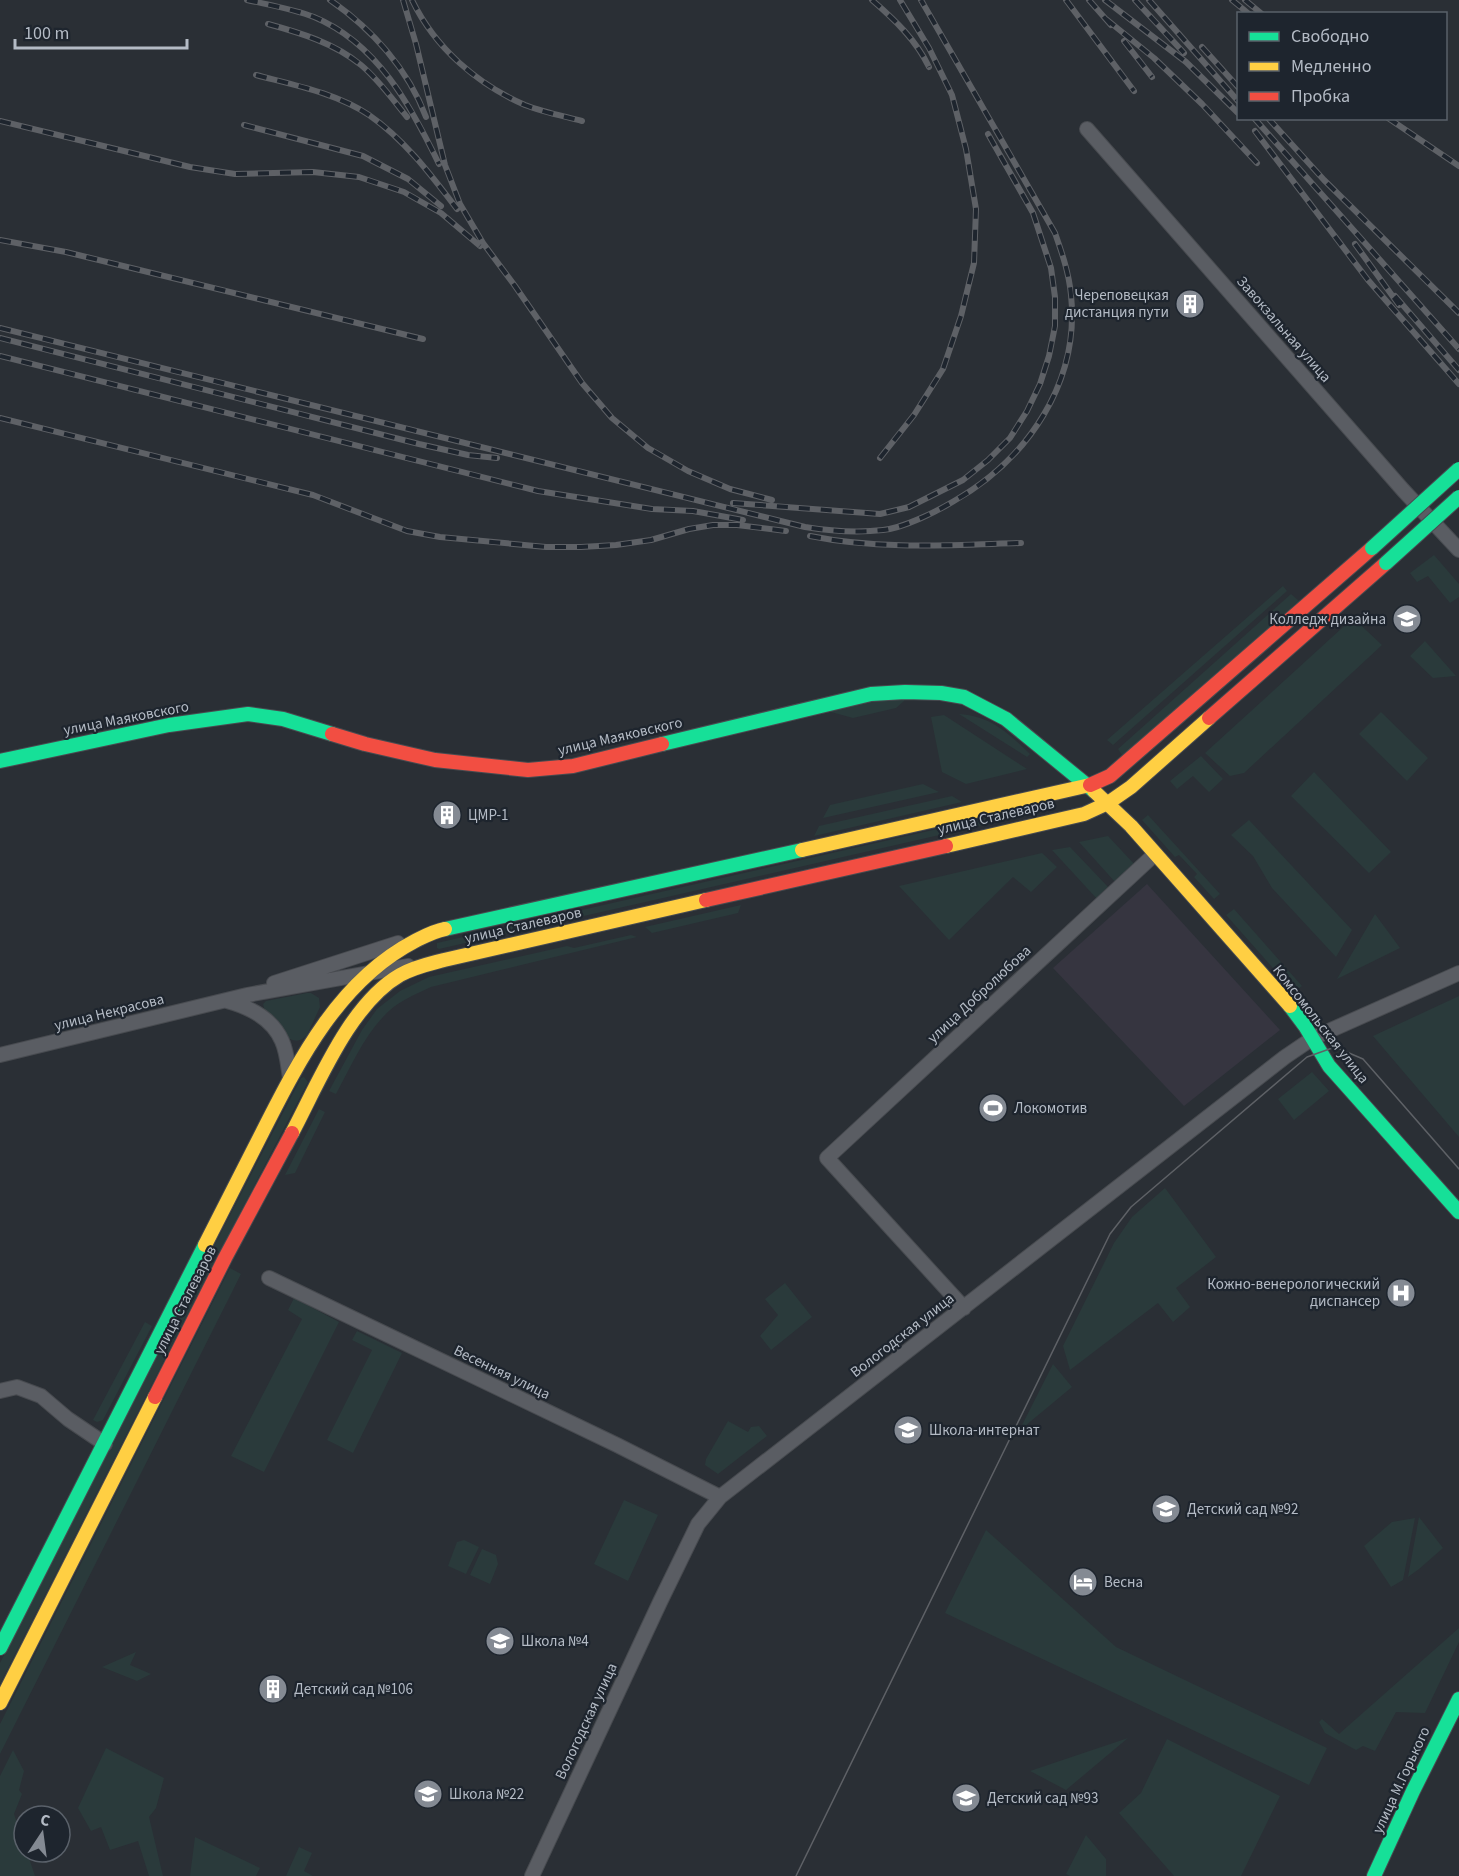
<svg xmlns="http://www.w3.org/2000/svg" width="1459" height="1876" viewBox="0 0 1459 1876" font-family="'Source Sans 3',sans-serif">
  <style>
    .medical { fill: #363540 }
    .green { fill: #2a3a3b }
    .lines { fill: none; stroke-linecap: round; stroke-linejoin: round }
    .street-casing { stroke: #484b50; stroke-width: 16 }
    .fast-casing { stroke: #484b50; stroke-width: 16 }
    .slow-casing { stroke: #484b50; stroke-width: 16 }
    .jam-casing { stroke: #484b50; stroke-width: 16 }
    .street { stroke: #5a5d63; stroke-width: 14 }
    .fast { stroke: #16e098; stroke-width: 14 }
    .slow { stroke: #ffcf43; stroke-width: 14 }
    .jam { stroke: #f24e42; stroke-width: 14 }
    .tram { stroke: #5e6166; stroke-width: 1.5 }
    .rail-casing { stroke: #5e6166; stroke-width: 6 }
    .rail { stroke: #1e252e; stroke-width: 4; stroke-dasharray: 11; stroke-linecap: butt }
    .fast-bridge-casing { stroke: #474b52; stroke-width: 16; stroke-linecap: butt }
    .fast-bridge { stroke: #16e098; stroke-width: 14 }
    .labels { text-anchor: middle; stroke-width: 4.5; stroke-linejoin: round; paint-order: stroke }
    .poi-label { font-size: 15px; fill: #b4bbc5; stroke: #1e252e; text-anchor: start }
    .street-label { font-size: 15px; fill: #b4bbc5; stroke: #1e252e }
  </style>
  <rect width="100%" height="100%" fill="#2a2f35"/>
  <path class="medical" d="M1147 884 1280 1030 1184 1106 1053 968Z"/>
  <path class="green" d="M1434 555 1459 584V597L1450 603 1428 576 1417 582 1410 573Z
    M1283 586 1287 591 1113 745 1107 740Z
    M1291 594 1299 601 1124 758 1118 749Z
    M1353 618 1382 645 1244 773 1230 776 1205 753Z
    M1425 641 1456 676 1433 678 1410 656Z
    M905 697 904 701 896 708 853 718 831 712 833 706Z
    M1381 712 1428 758 1407 781 1359 734Z
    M959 714C991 716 1008 733 1030 754L1027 757Z
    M944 715 1027 769 966 784 942 772 931 717Z
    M1201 756 1223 779 1209 792 1193 776 1177 789 1170 781Z
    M1314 772 1391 852 1369 873 1291 796Z
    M923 784 939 792 823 818 830 805Z
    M952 796 962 802 814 836 819 826Z
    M1148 815 1220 894 1214 899 1194 877 1197 874 1181 857 1179 855 1175 857 1142 820Z
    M990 817 992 823 439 949 437 948V943Z
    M1249 820 1352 930 1336 957 1272 888 1253 856 1231 835Z
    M1108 836 1136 866 1116 883 1079 842Z
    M1070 847 1110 889 1098 900 1052 850Z
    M1042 853 1057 867 1031 892 1013 877 949 940 899 886Z
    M741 905 738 913 652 933 645 927Z
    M1234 909 1302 986 1294 992 1226 915Z
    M1375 914 1400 948 1337 979Z
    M631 935 637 937 431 987C414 995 396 1002 383 1017 363 1038 350 1068 336 1094L329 1091 362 1030 377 1009 400 991 429 977 567 946 574 948Z
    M307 993H311L319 998 320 1007 307 1035C301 1041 297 1042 290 1039L264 1008 263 1004 266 1001Z
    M1459 996V1137L1373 1036Z
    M1312 1072 1329 1091 1294 1120 1278 1099Z
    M304 1077 308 1082 220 1252 213 1248 301 1078Z
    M319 1109 325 1112 295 1173 285 1175Z
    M1165 1188 1216 1257 1176 1288 1190 1307 1173 1322 1158 1303 1070 1370 1063 1346 1114 1243 1132 1217Z
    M207 1259 214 1262 0 1684V1663Z
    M230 1268 241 1274 0 1754V1724Z
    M785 1283 812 1317 771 1350 760 1336 778 1315 765 1299Z
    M294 1298 339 1322 264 1472 231 1456 302 1319 288 1310Z
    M145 1322 152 1326 103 1420 97 1422 93 1420Z
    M357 1331 402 1353 353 1453 327 1440 372 1350 352 1340Z
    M1053 1364 1072 1387 1019 1431Z
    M728 1421 748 1432 751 1427 759 1426 767 1436 718 1474 705 1465 706 1459Z
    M624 1500 658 1515 628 1581 594 1564Z
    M1419 1517 1443 1548 1419 1569 1408 1577Z
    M1415 1518 1403 1580 1391 1587 1364 1546 1392 1522Z
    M986 1530 1116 1647 1327 1748 1309 1785 945 1613Z
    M464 1540 479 1547 466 1574 448 1566 457 1542Z
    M482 1549 496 1555 498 1564 490 1584 470 1575Z
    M1459 1628V1642L1425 1713 1396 1712 1375 1751 1363 1746 1356 1750 1325 1733 1319 1722 1322 1719 1339 1734Z
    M136 1652 130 1665 151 1674 137 1681 102 1667Z
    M1128 1738 1066 1790 1030 1771Z
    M1167 1739 1280 1796 1241 1876H1174L1119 1813 1141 1793Z
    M106 1748 164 1778 156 1808 149 1817 163 1876H149L138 1841 110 1850 101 1827 91 1831 78 1808Z
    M13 1750 24 1771 19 1790 22 1794 14 1814 24 1844V1852H27L35 1876H0V1776Z
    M1086 1835 1106 1859V1876H1070L1066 1874Z
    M195 1837 260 1868 256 1876H190Z
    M299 1847 312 1853 304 1871 313 1876H286Z"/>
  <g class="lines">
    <g class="street-casing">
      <path id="street" d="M1087 129 1403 490 1459 550
        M274 983 398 943
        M227 1001C249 1007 272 1018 282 1041 287 1052 288 1066 290 1078
        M0 1055 247 995 408 966
        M269 1278 617 1445 720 1497
        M964 1308 827 1158 1155 854
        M0 1391 17 1387 41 1396 68 1419 105 1444
        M532 1876 660 1602 698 1524 720 1497 1285 1057 1313 1038 1459 973"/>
    </g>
    <g class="fast-casing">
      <path id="fast" d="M662 744 871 694 905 692 941 693 964 697 1006 719 1094 791
        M0 761 169 725 248 714 283 719 332 734
        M445 929 802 850
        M1290 1006 1305 1026 1329 1066 1459 1212
        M0 1648 205 1245
        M1374 1876 1413 1791 1459 1699"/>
    </g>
    <g class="slow-casing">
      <path id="slow" d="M1094 791 1131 826 1290 1006
        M946 846 1084 814 1108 803 1131 787 1209 718
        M802 850 1090 785
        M292 1133C319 1082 350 1004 400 975 414 967 429 964 444 960L706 900
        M205 1245C224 1207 244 1169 263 1131 300 1058 340 980 415 941 425 936 434 931 445 929
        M0 1703 155 1397"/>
    </g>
    <g class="jam-casing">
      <path id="jam" d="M1209 718 1386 563
        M332 734 365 744 435 760 528 770 573 766 662 744
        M1090 785 1110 776 1372 548
        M706 900 946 846
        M155 1397 225 1258 292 1133"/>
    </g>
    <use href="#street" class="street"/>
    <use href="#fast" class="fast"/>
    <use href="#slow" class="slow"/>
    <use href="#jam" class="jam"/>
    <path class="tram" d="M796 1876 1110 1234 1131 1207 1307 1057 1335 1047 1363 1059 1459 1169"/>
    <g class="rail-casing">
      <path id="rail" d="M247 0C269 5 293 9 314 17 377 43 411 106 439 164
        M330 0C372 29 408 69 426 117
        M403 0 416 44 445 165 460 204 483 243 515 286 582 383 612 418 648 448 688 471 730 489 772 500
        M412 0C435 48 477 84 525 105 543 112 563 116 582 121
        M872 0C895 20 916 40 929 67
        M1066 0 1134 91
        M1089 0 1111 25
        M1105 0 1186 62 1238 113
        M1135 0 1184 53
        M1149 0 1238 101
        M1232 0 1249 14
        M1245 0 1262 14
        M1106 19 1154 58 1202 104 1257 163
        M268 24C301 33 334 43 361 65 379 80 393 100 407 117
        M1124 41 1152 77
        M1202 47 1238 87
        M256 75C294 85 336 93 369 115 405 140 431 175 457 209
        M1254 118 1459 349
        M1268 118 1324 180 1459 313
        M1388 118 1459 166
        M0 121 190 167 235 174 313 172 359 177 404 192 441 213 480 246
        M244 125 363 156 408 179 441 206
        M1255 131 1368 280 1459 384
        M0 240 66 252 423 339
        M1355 244 1399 305
        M1395 296 1459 370
        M0 328 805 527C830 531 857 533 883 530 903 528 936 512 954 501 1028 459 1080 382 1071 295 1069 273 1062 253 1055 233L921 0
        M0 338 419 444 468 455 497 458
        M0 356 538 491 652 509 693 511 743 520
        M0 418 313 495 407 531 440 537 546 547H581L616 545 651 540 689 529 713 525H737L786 531
        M880 458 914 415 943 369 961 316 974 263 976 209 966 149 952 95 929 48 900 0
        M733 503 880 514 909 507 963 480 988 460 1010 438 1027 411 1040 384 1049 356 1055 326V297L1051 268 1033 213 988 134
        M810 536C880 550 951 545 1021 543"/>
    </g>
    <use href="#rail" class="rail"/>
    <g class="fast-bridge-casing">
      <path id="fast-bridge" d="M1372 548 1459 469
        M1386 563 1459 497"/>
    </g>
    <use href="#fast-bridge" class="fast-bridge"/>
  </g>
  <defs>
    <g id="building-disc" transform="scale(1.5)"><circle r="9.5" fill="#848a93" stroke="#1e252e"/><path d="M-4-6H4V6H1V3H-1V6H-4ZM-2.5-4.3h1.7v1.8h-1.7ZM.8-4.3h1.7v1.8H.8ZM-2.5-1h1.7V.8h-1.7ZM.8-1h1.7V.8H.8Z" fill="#fff"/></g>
    <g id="university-disc" transform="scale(1.5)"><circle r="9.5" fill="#848a93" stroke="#1e252e"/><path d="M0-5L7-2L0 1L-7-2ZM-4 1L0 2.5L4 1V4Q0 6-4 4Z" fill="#fff"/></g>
    <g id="stadium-disc" transform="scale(1.5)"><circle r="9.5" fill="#848a93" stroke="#1e252e"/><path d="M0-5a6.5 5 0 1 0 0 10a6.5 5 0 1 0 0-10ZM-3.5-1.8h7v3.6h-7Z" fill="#fff"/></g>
    <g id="hospital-disc" transform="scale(1.5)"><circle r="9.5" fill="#848a93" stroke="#1e252e"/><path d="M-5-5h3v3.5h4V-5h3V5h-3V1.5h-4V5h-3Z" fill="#fff"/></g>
    <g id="school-disc" transform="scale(1.5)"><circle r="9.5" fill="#848a93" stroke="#1e252e"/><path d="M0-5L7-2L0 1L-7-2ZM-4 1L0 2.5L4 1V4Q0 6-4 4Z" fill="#fff"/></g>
    <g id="hotel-disc" transform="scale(1.5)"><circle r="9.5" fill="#848a93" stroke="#1e252e"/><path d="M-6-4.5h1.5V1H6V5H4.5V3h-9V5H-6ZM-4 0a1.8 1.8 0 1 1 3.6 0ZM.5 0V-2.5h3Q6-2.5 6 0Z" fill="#fff"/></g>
  </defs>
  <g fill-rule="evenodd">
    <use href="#building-disc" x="1190" y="304"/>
    <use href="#university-disc" x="1407" y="619"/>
    <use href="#building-disc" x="447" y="815"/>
    <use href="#stadium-disc" x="993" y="1108"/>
    <use href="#hospital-disc" x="1401" y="1293"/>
    <use href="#school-disc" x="908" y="1430"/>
    <use href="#school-disc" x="1166" y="1509"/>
    <use href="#hotel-disc" x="1083" y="1582"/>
    <use href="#school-disc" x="500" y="1641"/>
    <use href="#building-disc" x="273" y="1689"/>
    <use href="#school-disc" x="428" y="1794"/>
    <use href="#school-disc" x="966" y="1798"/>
  </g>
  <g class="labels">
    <g class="poi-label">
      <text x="1169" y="300" text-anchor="end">Череповецкая<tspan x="1169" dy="17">дистанция пути</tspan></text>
      <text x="1386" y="624" text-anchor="end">Колледж дизайна</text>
      <text x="468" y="820">ЦМР-1</text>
      <text x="1014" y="1113">Локомотив</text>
      <text x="1380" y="1289" text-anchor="end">Кожно-венерологический<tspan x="1380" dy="17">диспансер</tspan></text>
      <text x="929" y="1435">Школа-интернат</text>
      <text x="1187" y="1514">Детский сад №92</text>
      <text x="1104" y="1587">Весна</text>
      <text x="521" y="1646">Школа №4</text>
      <text x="294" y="1694">Детский сад №106</text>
      <text x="449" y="1799">Школа №22</text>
      <text x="987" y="1803">Детский сад №93</text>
    </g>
    <g class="street-label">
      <text transform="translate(1284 329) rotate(49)" y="5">Завокзальная улица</text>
      <text transform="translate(126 718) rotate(-11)" y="5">улица Маяковского</text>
      <text transform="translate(620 736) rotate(-13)" y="5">улица Маяковского</text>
      <text transform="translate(996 816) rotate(-13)" y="5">улица Сталеваров</text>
      <text transform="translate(523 925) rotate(-13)" y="5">улица Сталеваров</text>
      <text transform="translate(979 994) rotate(-43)" y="5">улица Добролюбова</text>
      <text transform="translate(109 1012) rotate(-14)" y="5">улица Некрасова</text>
      <text transform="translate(1321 1024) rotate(52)" y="5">Комсомольская улица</text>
      <text transform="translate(185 1300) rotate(-63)" y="5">улица Сталеваров</text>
      <text transform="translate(902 1335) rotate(-38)" y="5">Вологодская улица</text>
      <text transform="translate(502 1372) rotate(26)" y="5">Весенняя улица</text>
      <text transform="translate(586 1721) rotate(-65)" y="5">Вологодская улица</text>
      <text transform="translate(1401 1780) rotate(-65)" y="5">улица М.Горького</text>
    </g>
  </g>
  <rect x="1237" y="12" width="210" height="108" fill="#1e252e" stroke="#5a616a" stroke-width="1.5"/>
  <rect x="1249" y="32" width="30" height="9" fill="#16e098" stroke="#5a616a" stroke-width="1.5"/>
  <text x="1291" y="42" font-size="18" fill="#b4bbc5">Свободно</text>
  <rect x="1249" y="62" width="30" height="9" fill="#ffcf43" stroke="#5a616a" stroke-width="1.5"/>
  <text x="1291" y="72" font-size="18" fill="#b4bbc5">Медленно</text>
  <rect x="1249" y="92" width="30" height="9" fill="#f24e42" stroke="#5a616a" stroke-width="1.5"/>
  <text x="1291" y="102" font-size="18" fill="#b4bbc5">Пробка</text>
  <g transform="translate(42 1834) rotate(13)"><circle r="28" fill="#1e252e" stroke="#5a616a" stroke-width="1.5"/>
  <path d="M0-4.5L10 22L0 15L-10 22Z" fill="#848a93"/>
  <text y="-9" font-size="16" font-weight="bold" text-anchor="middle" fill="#b4bbc5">С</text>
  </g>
  <path d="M15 39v9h172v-9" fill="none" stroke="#b4bbc5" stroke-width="3"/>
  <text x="24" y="39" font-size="18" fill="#b4bbc5" stroke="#1e252e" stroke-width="4.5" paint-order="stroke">100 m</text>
</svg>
